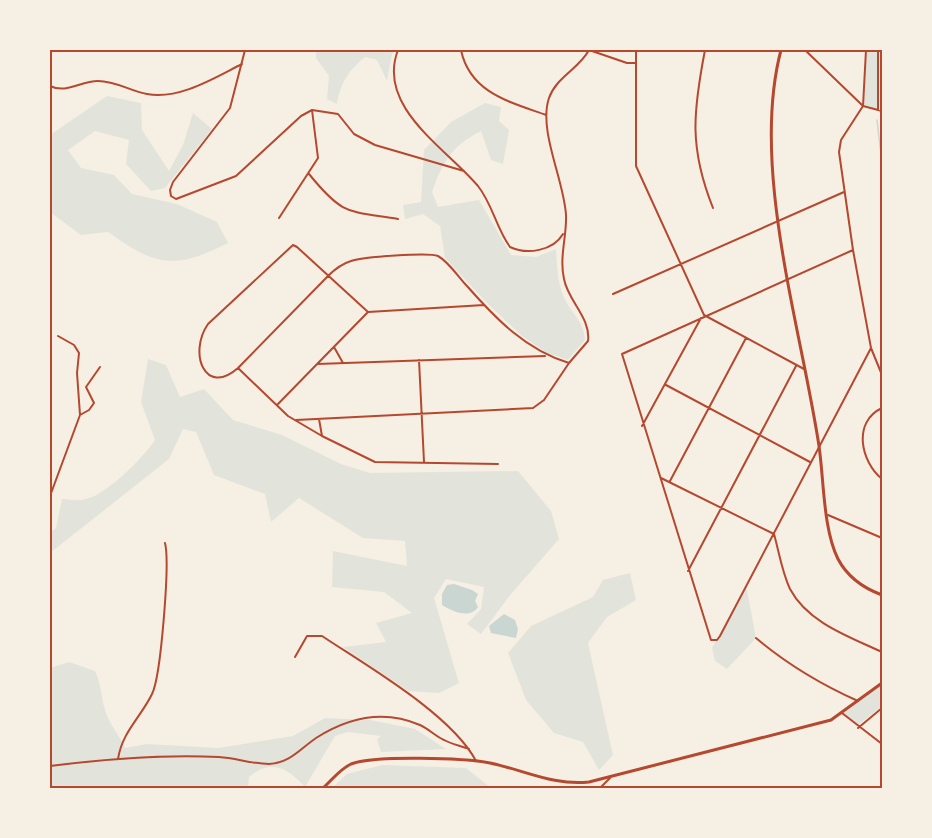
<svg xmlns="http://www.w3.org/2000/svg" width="932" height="838" viewBox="0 0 932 838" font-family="'Fira Sans Condensed',sans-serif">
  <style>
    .green { fill: #e2e4dc }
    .water { fill: #c9d6d2 }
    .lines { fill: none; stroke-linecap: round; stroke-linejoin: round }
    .stream { stroke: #c9d6d2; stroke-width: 1.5 }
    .minor { stroke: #b5482f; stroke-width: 2 }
    .tertiary { stroke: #b5482f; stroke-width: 3 }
    .secondary { stroke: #b5482f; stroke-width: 3 }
    .neatline { fill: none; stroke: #b5482f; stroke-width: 2 }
  </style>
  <rect width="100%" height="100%" fill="#f6efe4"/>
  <path class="green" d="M316 50H396L392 54 387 81 377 60 365 57C349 70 340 83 337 104L327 99 329 76 316 58Z
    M866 50H878V110L863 106Z
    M107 96 141 103 142 130 169 171 183 145 193 113 212 129 165 188 151 191 126 164 129 140 95 131 68 150 81 168 114 175 132 194 177 204 217 222 228 243C174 270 157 267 108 232L81 235 50 212V135Z
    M485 103 501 107 499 121 509 130 503 164 491 160 481 131C451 146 443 162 432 192L438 207 479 200 511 255 536 257 556 249C557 264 557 280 563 295 570 313 584 320 585 340L568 360 547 353 522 336 487 303 445 258 440 226 423 214 405 219 403 205 421 202 424 150 451 122Z
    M148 359 166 365 180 397 204 389 233 420 282 435 341 464 370 473 518 471 551 511 559 539 511 594 481 634 467 624 481 609 484 587 446 579 434 598 459 683 439 693 408 691 343 647 386 642 376 623 412 613 384 592 332 587 333 551 407 566 405 541 363 538 299 498 271 522 265 494 214 475 196 432 183 429 169 459 50 553V533L56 528 62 499C68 499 75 501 81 500 103 499 143 458 155 440L141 402Z
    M630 573 636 600 607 617 588 643 613 755 599 770 583 742 554 733 526 700 508 653 531 626 593 597 603 580Z
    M746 585 756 638 727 669 715 661 712 648Z
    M69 662 95 671C102 686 101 699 106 713 110 725 120 736 125 748L147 744 218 748 293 736 325 718 370 720 415 729 446 749 381 752 377 739 381 736 348 732 335 736 305 787C287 768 272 758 249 777L248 788H50V668Z
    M882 684V706L858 725 843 714Z
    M382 765 466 768 491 788H332L347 774Z"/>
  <path class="water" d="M454 584 472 590 478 594 475 601 478 607C470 619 453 612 442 605V594L447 585Z
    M504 614 515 620 518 629 516 638 491 633 489 626Z"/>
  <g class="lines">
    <path class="stream" d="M877 120 882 164"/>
    <path class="minor" d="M245 50 230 108 173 182 170 190 171 196 176 199 236 176 301 116 312 110 338 114 354 134 375 145 464 171
      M398 50C376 107 446 148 478 186 493 205 496 228 510 247 527 255 553 251 563 234
      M461 50C470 93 510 102 546 115
      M589 50 627 63H635
      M636 50V166L704 315 804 369
      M705 50C693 112 689 148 713 208
      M805 50 863 106 882 111
      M50 86C67 94 80 81 98 81 116 81 130 91 147 94 179 100 214 78 242 64
      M878 110V50
      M309 174C343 216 348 211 398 219
      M279 218 318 158 312 110
      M853 250 622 354 711 640H717L720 636 871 348 853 250 839 152 841 140 863 106 866 50
      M613 294 844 192
      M368 312 297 247 293 245 208 324C188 353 205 397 238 368L328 276C335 269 341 264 351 261 362 257 429 252 438 256 449 262 459 278 467 286 496 319 526 350 569 363
      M334 347 343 363
      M871 348 882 375
      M419 360 424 462
      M317 364 545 356
      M238 368 288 416 322 436 375 462 498 464
      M666 385 810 462
      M277 405 368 312 484 305
      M882 408C852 422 861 462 882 479
      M80 415 89 410 94 403 86 387 100 367
      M319 419 322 436
      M296 420 533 408 544 400 569 363 588 341C591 318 568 301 564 279 559 257 567 236 566 215 564 180 538 130 549 98 557 76 579 69 589 50
      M642 426 701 318
      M661 478 774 534C779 552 782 572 790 589 808 623 850 637 882 652
      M670 481 746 338
      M50 496 80 415 77 373 79 353 74 345 58 336
      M828 515 882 538
      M688 571 796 366
      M756 638C788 665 820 684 858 701
      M295 657 307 636H322C367 666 451 714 476 761
      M842 713 882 744
      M858 728 882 708
      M118 759C122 732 141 717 152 694 161 676 170 562 165 543
      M50 766C105 759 163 754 219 757 236 758 252 764 269 764 290 763 300 749 316 738 349 717 383 709 420 725 429 729 435 736 444 740 451 744 461 746 469 749
      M600 788 610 778"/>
    <path class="tertiary" d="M781 50C750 167 801 327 819 446 824 480 823 529 838 559 848 578 863 588 882 595"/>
    <path class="secondary" d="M323 788C332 780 340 769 351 764 374 755 465 758 490 763 524 770 554 786 589 782L831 720 882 683"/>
  </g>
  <rect width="932" height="838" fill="none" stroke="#f6efe4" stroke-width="102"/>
  <rect x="51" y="51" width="830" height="736" class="neatline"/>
</svg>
